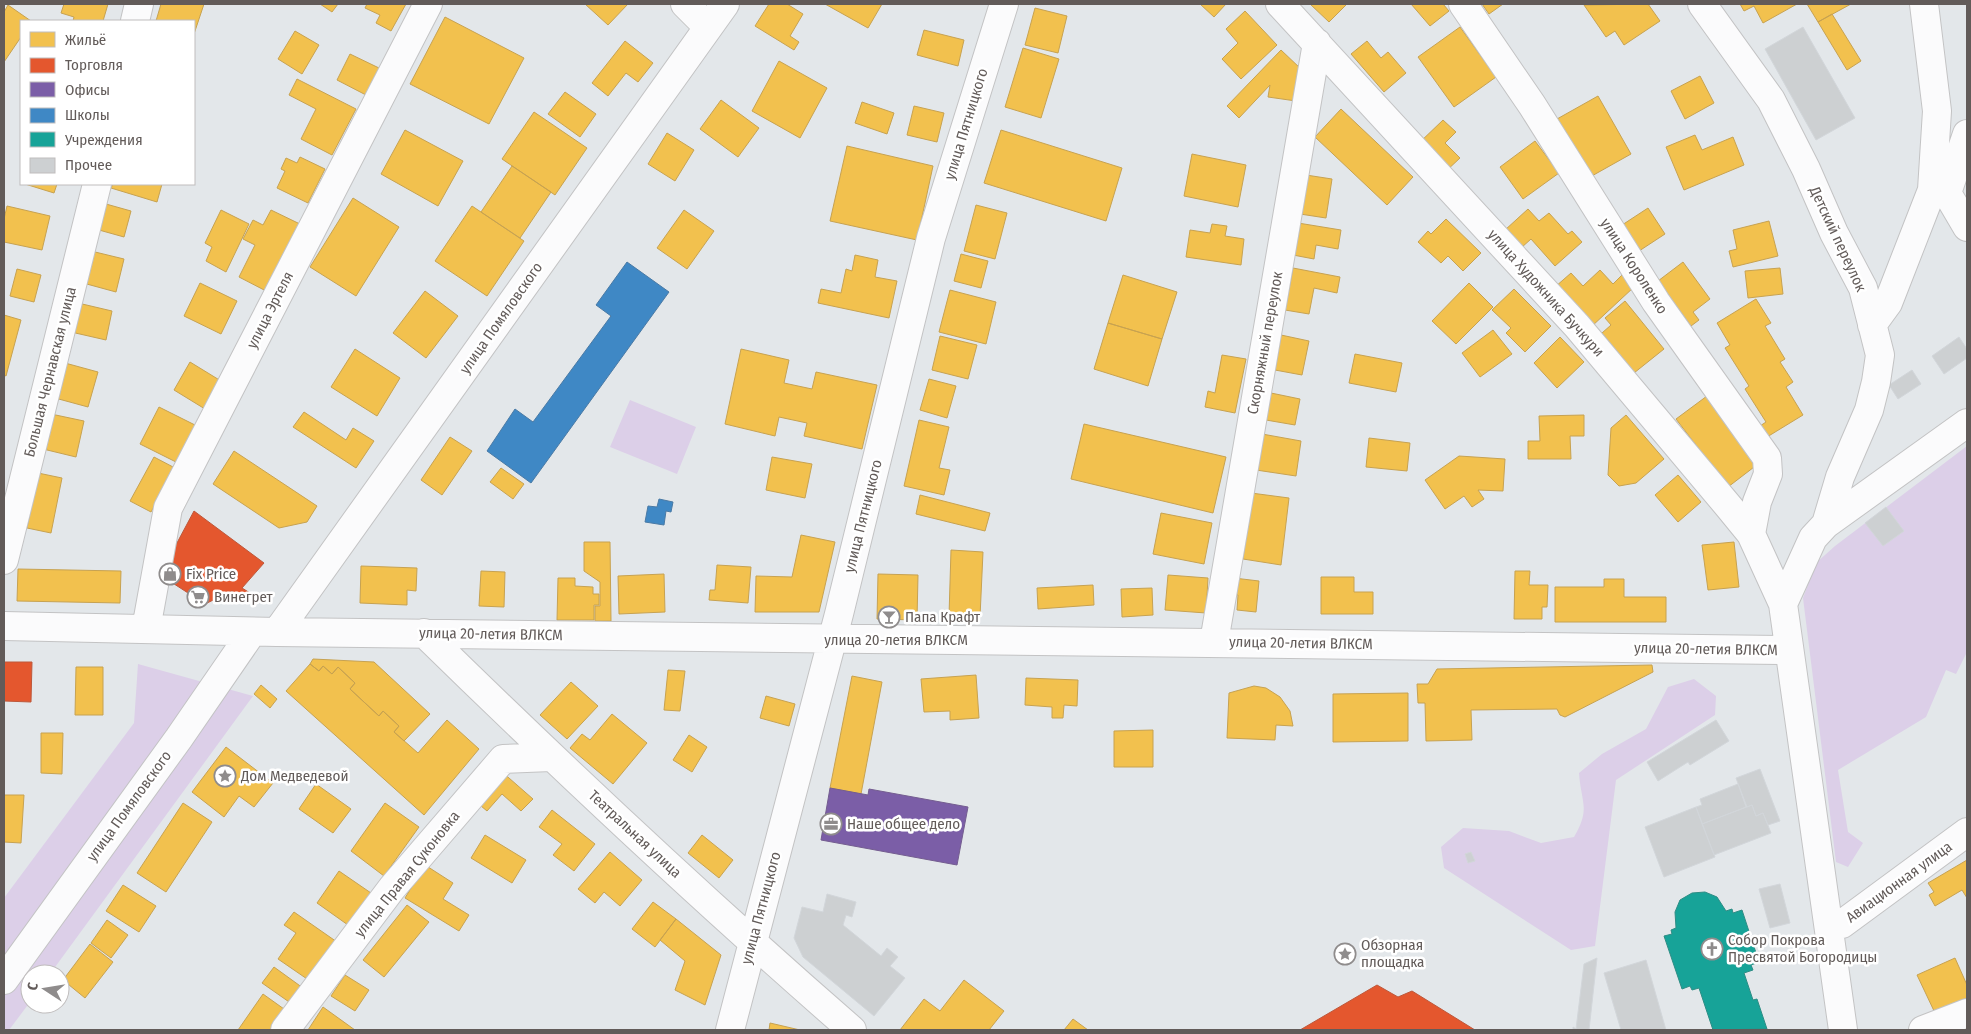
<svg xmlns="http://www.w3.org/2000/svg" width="1971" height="1034" viewBox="0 0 1971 1034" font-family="'Fira Sans Condensed',sans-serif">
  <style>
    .green { fill: #dccfe8 }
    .homes { fill: #f2c14e; stroke: #c7a251 }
    .shops { fill: #e4572e; stroke: #bd583b }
    .offices { fill: #7b5ea7; stroke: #745d90 }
    .schools { fill: #3f88c5; stroke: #4a7aa5 }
    .public { fill: #17a398; stroke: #2e8d85 }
    .building { fill: #cdd0d2; stroke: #d2d6da }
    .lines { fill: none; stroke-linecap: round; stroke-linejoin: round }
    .minor-casing { stroke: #c3c3c4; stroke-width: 30 }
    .minor { stroke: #fbfbfc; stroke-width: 28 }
    .labels { text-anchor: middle; stroke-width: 5; stroke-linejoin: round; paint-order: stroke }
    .street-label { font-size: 15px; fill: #625b59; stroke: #fff }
    .poi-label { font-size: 15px; fill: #625b59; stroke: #fff; text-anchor: start }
  </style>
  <rect width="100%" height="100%" fill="#e3e7ea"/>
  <path class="green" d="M630 400 696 427 677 474 610 447Z
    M1967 446V652L1956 674 1946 670 1926 717 1838 770 1848 832 1863 843 1848 867 1836 862 1803 598 1816 563 1835 546Z
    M138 664 253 696 50 974H30V1002L9 1030H4V898L134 723Z
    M1694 679 1716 696 1715 715 1616 780 1595 946 1571 950 1444 868 1441 847 1463 828 1509 831 1541 843 1574 837C1591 808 1581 803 1579 773L1602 754 1646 729 1668 687Z"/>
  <path class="homes" d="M64 4H108L103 21H73L74 17 61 13Z
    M161 4H204L194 34V21H156Z
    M320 4H338L332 12Z
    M367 4H406L391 31 376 23 380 15 365 8Z
    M585 4H628L608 25Z
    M769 4H787L803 14 790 36 799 42 794 50 755 26Z
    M825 4H882L868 28Z
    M1200 4H1226L1214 17Z
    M1310 4H1344L1346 5 1329 22Z
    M1411 4H1443L1449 11 1430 26Z
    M1482 4H1503L1489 14Z
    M1648 4 1660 21 1624 45 1615 31 1606 37 1584 5Z
    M1740 4H1797L1763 23 1754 6 1744 11Z
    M1807 4H1851L1818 22Z
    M8 5 31 21H21V37L4 62V12Z
    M1035 8 1067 16 1058 53 1025 45Z
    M1245 11 1277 45 1241 79 1222 59 1238 43 1226 29Z
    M1832 14 1861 61 1847 70 1818 22Z
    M445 17 524 58 489 124 410 84Z
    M1460 27 1496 77 1454 107 1418 57Z
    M924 30 964 40 958 66 917 55Z
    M295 31 319 45 302 74 278 59Z
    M625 41 653 63 638 82 626 73 608 96 592 83Z
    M1367 41 1381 58 1388 52 1406 73 1384 92 1351 54Z
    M1023 48 1059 59 1041 118 1005 107Z
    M1281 50 1301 69 1296 101 1268 97 1270 85 1239 118 1227 106Z
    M350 54 379 68 366 95 337 80Z
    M779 61 827 88 800 138 752 111Z
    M1700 76 1714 103 1685 119 1671 91Z
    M297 79 356 109 332 155 301 139 316 109 289 95Z
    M565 92 596 114 580 137 548 114Z
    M1598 96 1631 154 1590 177 1557 119Z
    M721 100 759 128 738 157 700 129Z
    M862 102 894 113 887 134 855 123Z
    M914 106 944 113 937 142 907 135Z
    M1341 109 1413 177 1387 205 1315 137Z
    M534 112 587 148 555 195 502 159Z
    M1443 120 1456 132 1445 143 1460 158 1445 172 1418 144Z
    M405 130 463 161 438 206 381 174Z
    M1001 130 1122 168 1106 221 984 183Z
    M667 133 694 150 675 181 648 164Z
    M1695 135 1702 150 1733 137 1744 165 1684 190 1666 147Z
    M1535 141 1559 173 1523 199 1500 167Z
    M847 146 933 166 917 240 830 221Z
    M1192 154 1246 165 1238 207 1184 196Z
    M300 157 325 169 308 203 277 188 285 171 281 169 286 158 297 163Z
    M512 166 551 192 520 238 481 212Z
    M1306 175 1332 179 1326 218 1300 214Z
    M25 184H57L54 193Z
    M113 184H162L157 202 111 188Z
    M353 198 399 227 356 296 310 267Z
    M106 204 131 211 124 237 99 230Z
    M976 205 1007 213 995 259 964 251Z
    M7 206 50 216 42 250 4 242V219Z
    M472 206 524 241 487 296 435 261Z
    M1648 208 1665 234 1636 253 1619 227Z
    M1528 209 1539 221 1549 213 1568 234 1572 231 1582 242 1555 266 1531 239 1521 248 1505 230Z
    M221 210 249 224 226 272 206 261 212 247 205 243Z
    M271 210 302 225 268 292 239 277 255 245 243 239 253 220 263 225Z
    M684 210 714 231 687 269 657 248Z
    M1446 219 1481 253 1463 271 1448 256 1441 263 1418 242 1428 231 1431 234Z
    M1769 221 1778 256 1733 267 1729 251 1737 249 1733 230Z
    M1298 223 1341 230 1338 249 1316 245 1314 259 1293 255Z
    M1212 224 1227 226 1225 236 1244 239 1241 265 1186 257 1190 230 1210 233Z
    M91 251 124 259 116 292 83 283Z
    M961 254 988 261 981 288 954 281Z
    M855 255 878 260 875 277 897 281 889 318 818 303 821 289 841 293 846 269 852 271Z
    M1683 262 1710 299 1693 312 1699 320 1691 326 1658 281Z
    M1293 268 1340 277 1337 293 1314 288 1309 314 1285 310Z
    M1780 268 1783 294 1748 298 1745 271Z
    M17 269 41 275 34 302 10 296Z
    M1600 270 1613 284 1623 274 1634 287 1591 327 1555 287 1571 273 1583 286Z
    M1123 275 1177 292 1162 339 1108 323Z
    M200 283 237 301 221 334 184 316Z
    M1469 283 1493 307 1456 344 1432 321Z
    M1514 289 1551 326 1525 352 1506 333 1511 328 1492 310Z
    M950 290 996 302 986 344 939 332Z
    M425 291 458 316 426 358 393 333Z
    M1756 299 1771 323 1765 326 1785 359 1780 362 1793 382 1786 387 1803 415 1767 437 1760 426 1766 422 1745 389 1749 386 1725 348 1730 345 1717 323Z
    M1625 301 1664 349 1634 373 1602 333 1611 325 1605 318Z
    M78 303 112 311 106 340 71 332Z
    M4 315 21 320 6 376 4 375Z
    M1108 323 1162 339 1148 386 1094 369Z
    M1493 330 1512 354 1480 377 1462 353Z
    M1281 335 1309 341 1302 375 1275 370Z
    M940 336 977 345 968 379 932 370Z
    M1560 337 1584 362 1557 388 1534 363Z
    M355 349 400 378 377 416 331 387Z
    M741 349 789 360 784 383 812 389 816 372 877 385 862 449 804 436 807 423 779 417 775 436 725 424Z
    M1355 354 1402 363 1396 392 1349 383Z
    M1222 355 1246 359 1235 413 1205 407 1208 391 1215 393Z
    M190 362 221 381 205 409 174 390Z
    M65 363 98 372 88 407 55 398Z
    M929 379 956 386 947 418 920 410Z
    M1271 393 1300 399 1295 425 1266 420Z
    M1707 396 1758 464 1728 487 1676 419Z
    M159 407 199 427 180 464 140 444Z
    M304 412 346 440 353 428 374 441 356 468 293 427Z
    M51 414 84 421 76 457 43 449Z
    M1584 415V436H1570L1571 459H1528V441H1540L1539 416Z
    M1626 415 1664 459 1636 483 1619 486 1608 475 1611 428Z
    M919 420 949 427 939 468 950 470 944 495 904 486Z
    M1084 424 1226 457 1213 513 1071 479Z
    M1262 434 1301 441 1296 476 1256 470Z
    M450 437 472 451 442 495 421 480Z
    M1369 438 1410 443 1407 471 1366 467Z
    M234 451 317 506 307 522 279 528 213 484Z
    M1459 456 1505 459 1503 491 1478 490 1484 499 1472 507 1464 496 1445 509 1425 480Z
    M154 457 175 468 151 512 130 501Z
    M772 457 812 464 805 498 766 490Z
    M501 468 524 484 513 499 490 482Z
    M38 473 62 478 51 533 27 528Z
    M1678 475 1701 502 1678 522 1655 495Z
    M1251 493 1289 498 1281 565 1243 559Z
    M920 495 990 513 985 531 916 514Z
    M1161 513 1212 523 1204 564 1153 554Z
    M801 535 835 542 819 612H755L756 576 792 577Z
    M584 542H610L611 621H595V606H600V582L584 571Z
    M1734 542 1739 587 1708 590 1702 545Z
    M951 550 983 552 980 617 949 616Z
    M717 565 751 567 748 603 709 600 710 590H715Z
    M361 566 417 568 416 591 407 590V605L360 603Z
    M18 569 121 571 120 603 17 601Z
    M481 571 505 572 504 607 479 606Z
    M1515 571H1530L1529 585H1548L1547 607H1542V619H1514Z
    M664 574 665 612 619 614 618 576Z
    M878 574 918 575 917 620 877 619Z
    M1168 575 1208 578 1206 613 1165 610Z
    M1321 577H1354V592H1373V614H1321Z
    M558 578H575V586L593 587V594H599V605H594V620H557Z
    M1234 578 1259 581 1256 612 1237 610 1238 595H1232Z
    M1604 579H1624V597H1666V622H1555V587H1604Z
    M1093 585 1094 605 1038 609 1037 588Z
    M1152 588 1153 615 1122 617 1121 589Z
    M313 659 374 662 430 714 404 741 394 732 399 726 383 711 379 716 350 689 355 683 338 667 332 674 323 666 319 671 310 664Z
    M310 664 319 671 323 666 332 674 338 667 355 683 350 689 379 716 383 711 399 726 394 732 418 753 447 720 479 749 424 815 286 691Z
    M1652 665 1653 672 1565 717 1560 715 1557 709 1471 710 1472 740 1426 741 1425 703H1418L1417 684H1428L1437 669Z
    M76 667H103V715H75Z
    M668 670 685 671 680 711 664 710Z
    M976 675 979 718 950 720V711L924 712 921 679Z
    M852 676 882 682 861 794 830 788Z
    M1026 678 1078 680 1077 706 1064 705 1063 718H1052V707L1025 705Z
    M571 682 598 706 567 739 540 715Z
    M261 685 277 699 270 708 254 694Z
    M1254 686 1266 688 1280 697 1290 711 1293 726 1276 725 1275 740 1227 738 1229 693Z
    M1408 693V741L1333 742V694Z
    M766 696 795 704 789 726 760 718Z
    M612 714 647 743 613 784 570 748 582 734 590 740Z
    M1153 730V767H1114V731Z
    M41 733H63L62 774 41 773Z
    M689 735 707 747 692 772 673 760Z
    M226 747 273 783 254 807 239 796 224 817 192 792Z
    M501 771 533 799 521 811 502 794 487 811 475 801Z
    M316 784 351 809 333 833 299 809Z
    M4 795H24L21 843 4 842Z
    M183 803 212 822 166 892 137 873Z
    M385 803 419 827 384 876 351 851Z
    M552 810 595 844 574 871 553 855 562 844 539 827Z
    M485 835 526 860 512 883 471 858Z
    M702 835 733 860 719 878 688 853Z
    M610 852 642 880 620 906 604 892 595 903 578 889Z
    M1967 860V898L1962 890 1935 906 1929 895 1934 892 1928 883Z
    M425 865 453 883 443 899 469 915 459 931 405 898Z
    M339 871 371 893 348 925 317 903Z
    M123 885 156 906 139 932 106 911Z
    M653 902 676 919 655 947 632 929Z
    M407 905 429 922 384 977 363 960Z
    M294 912 337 942 310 981 278 959 296 933 284 925Z
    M676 919 721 955 705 1005 675 990 685 961 660 940Z
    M107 920 128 935 111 958 91 943Z
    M90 944 113 962 85 998 63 980Z
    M1955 958 1967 985V999L1935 1013 1917 975Z
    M274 967 303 988 292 1004 262 983Z
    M345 975 369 990 355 1011 331 996Z
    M964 980 1004 1011 989 1030H900L924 999 940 1011Z
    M263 994 284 1009 270 1030H238Z
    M323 1007 355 1030H308Z
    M1073 1019 1088 1030H1064Z
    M770 1023 800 1030H769Z"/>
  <path class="shops" d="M194 511 264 563 242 588 250 593 244 600 232 591 205 604 168 580 170 556Z
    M4 662H32L31 702 4 701Z
    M1377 985 1398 997 1412 991 1475 1030H1300Z"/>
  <path class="offices" d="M830 788 868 795 869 789 968 807 957 865 821 840Z"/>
  <path class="schools" d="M627 262 669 292 531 483 487 451 515 409 533 422 611 316 596 305Z
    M659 499 673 502 671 512 666 511 664 525 645 522 648 506 657 507Z"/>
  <path class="public" d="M1705 892 1717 897 1726 911 1732 909 1733 913 1742 910 1759 962 1751 965 1753 970 1744 973 1753 1000 1757 999 1767 1029 1713 1030 1699 988 1692 990 1690 986 1682 989 1664 936 1672 934 1671 930 1676 928 1675 912 1680 900 1692 893Z"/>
  <path class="building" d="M1803 27 1855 118 1816 140 1765 49Z
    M1959 337 1967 349V358L1944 374 1932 356Z
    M1912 370 1921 384 1898 399 1889 385Z
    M1886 507 1904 531 1883 546 1865 523Z
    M1716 720 1729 741 1690 765 1688 762 1658 781 1647 762Z
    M1760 769 1780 821 1768 825 1763 813 1756 816 1752 805 1747 807 1736 778Z
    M1738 784 1746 807 1702 824 1696 807 1702 805 1700 799Z
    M1752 805 1756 816 1763 813 1771 833 1714 855 1702 824Z
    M1696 807 1715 857 1664 877 1645 827Z
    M1471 852 1475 861 1468 863 1465 854Z
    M1780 884 1790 923 1770 928 1759 889Z
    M827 894 856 902 852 917 846 915 843 925 881 956 887 948 898 957 890 966 905 978 874 1016 803 957 794 938 802 907 823 912Z
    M1597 958 1589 1030H1573V1027L1576 1029 1584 964Z
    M1646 960 1666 1030H1621L1604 973Z"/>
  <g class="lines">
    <g class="minor-casing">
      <path id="minor" d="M685 4 708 27
        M1280 4 1577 326 1729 507 1751 534 1783 604
        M1463 4 1532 105 1656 302 1767 458 1768 474 1757 502 1751 534
        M1702 4 1771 100 1806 169 1834 233 1863 288 1880 355 1876 382 1869 410 1840 477 1826 524
        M135 21 139 4
        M1967 134 1947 193 1967 227
        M1872 325 1888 303 1932 190 1937 111 1924 4
        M4 560 97 184
        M4 626 277 632 1788 650
        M146 629 168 508 428 4
        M277 632 725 4
        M424 633C563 769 705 902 852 1030
        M1214 642 1317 43
        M1830 927 1842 924 1967 832
        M4 980 179 738 252 632
        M285 1030 392 888 503 759 551 757
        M730 1030 839 614 931 238 1004 4
        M1843 1030 1783 604 1813 538 1826 524 1967 423
        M1923 1030 1967 1013"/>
    </g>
    <use href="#minor" class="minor"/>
  </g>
  <defs>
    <g id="shop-ring" transform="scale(1.125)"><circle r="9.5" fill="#fff" stroke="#8f8c8c" stroke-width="1.5"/><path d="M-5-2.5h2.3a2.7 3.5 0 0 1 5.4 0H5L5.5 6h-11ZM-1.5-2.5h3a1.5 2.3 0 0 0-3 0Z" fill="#8f8c8c"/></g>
    <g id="supermarket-ring" transform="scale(1.125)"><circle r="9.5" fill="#fff" stroke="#8f8c8c" stroke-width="1.5"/><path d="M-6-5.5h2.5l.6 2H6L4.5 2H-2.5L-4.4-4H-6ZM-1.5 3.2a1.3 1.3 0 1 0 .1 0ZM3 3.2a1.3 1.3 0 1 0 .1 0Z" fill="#8f8c8c"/></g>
    <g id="bar-ring" transform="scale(1.125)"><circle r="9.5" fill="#fff" stroke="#8f8c8c" stroke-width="1.5"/><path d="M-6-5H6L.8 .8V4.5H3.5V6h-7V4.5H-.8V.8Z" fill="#8f8c8c"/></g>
    <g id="sight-ring" transform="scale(1.125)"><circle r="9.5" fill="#fff" stroke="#8f8c8c" stroke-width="1.5"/><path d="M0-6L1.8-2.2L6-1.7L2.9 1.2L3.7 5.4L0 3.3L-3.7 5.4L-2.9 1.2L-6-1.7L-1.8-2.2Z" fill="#8f8c8c"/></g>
    <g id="office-ring" transform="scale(1.125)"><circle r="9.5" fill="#fff" stroke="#8f8c8c" stroke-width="1.5"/><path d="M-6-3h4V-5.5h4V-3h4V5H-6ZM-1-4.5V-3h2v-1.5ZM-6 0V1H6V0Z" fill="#8f8c8c"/></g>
    <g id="church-ring" transform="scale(1.125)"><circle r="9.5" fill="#fff" stroke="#8f8c8c" stroke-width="1.5"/><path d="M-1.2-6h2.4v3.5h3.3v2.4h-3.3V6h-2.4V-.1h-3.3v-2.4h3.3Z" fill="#8f8c8c"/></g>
  </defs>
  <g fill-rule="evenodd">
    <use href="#shop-ring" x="170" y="574"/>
    <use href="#supermarket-ring" x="198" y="597"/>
    <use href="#bar-ring" x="889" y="617"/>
    <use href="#sight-ring" x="225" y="776"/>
    <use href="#office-ring" x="831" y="824"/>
    <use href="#church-ring" x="1712" y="949"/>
    <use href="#sight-ring" x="1345" y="954"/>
  </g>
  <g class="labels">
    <g class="street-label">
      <text transform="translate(966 124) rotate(-73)" y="5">улица Пятницкого</text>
      <text transform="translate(1838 239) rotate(65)" y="5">Детский переулок</text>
      <text transform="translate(1634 266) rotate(57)" y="5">улица Короленко</text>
      <text transform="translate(1546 293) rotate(48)" y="5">улица Художника Бучкури</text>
      <text transform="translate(270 310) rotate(-63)" y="5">улица Эртеля</text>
      <text transform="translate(501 318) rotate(-55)" y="5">улица Помяловского</text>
      <text transform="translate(1265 343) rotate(-80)" y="5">Скорняжный переулок</text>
      <text transform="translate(50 372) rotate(-76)" y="5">Большая Чернавская улица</text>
      <text transform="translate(863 516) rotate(-76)" y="5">улица Пятницкого</text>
      <text transform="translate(491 634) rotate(1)" y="5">улица 20-летия ВЛКСМ</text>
      <text x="896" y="645">улица 20-летия ВЛКСМ</text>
      <text transform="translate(1301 643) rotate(1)" y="5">улица 20-летия ВЛКСМ</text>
      <text transform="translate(1706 649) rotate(1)" y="5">улица 20-летия ВЛКСМ</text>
      <text transform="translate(129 806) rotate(-54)" y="5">улица Помяловского</text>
      <text transform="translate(635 834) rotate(43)" y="5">Театральная улица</text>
      <text transform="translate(407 874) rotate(-51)" y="5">улица Правая Суконовка</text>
      <text transform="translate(1899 882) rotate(-36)" y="5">Авиационная улица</text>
      <text transform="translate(761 908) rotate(-75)" y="5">улица Пятницкого</text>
    </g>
    <g class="poi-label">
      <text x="186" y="579">Fix Price</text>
      <text x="214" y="602">Винегрет</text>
      <text x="905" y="622">Папа Крафт</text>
      <text x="241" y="781">Дом Медведевой</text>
      <text x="847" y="829">Наше общее дело</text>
      <text x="1728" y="945">Собор Покрова<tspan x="1728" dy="17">Пресвятой Богородицы</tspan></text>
      <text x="1361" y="950">Обзорная<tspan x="1361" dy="17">площадка</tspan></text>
    </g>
  </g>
  <rect width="1971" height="1034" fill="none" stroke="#625b59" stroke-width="10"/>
  <rect x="20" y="20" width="175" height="165" fill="#ffffff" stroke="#c0bdbd"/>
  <rect x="30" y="32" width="25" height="15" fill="#f2c14e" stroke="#c0bdbd"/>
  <text x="65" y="45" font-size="15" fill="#625b59">Жильё</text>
  <rect x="30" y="58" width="25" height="15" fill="#e4572e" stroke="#c0bdbd"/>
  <text x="65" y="70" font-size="15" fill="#625b59">Торговля</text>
  <rect x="30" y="82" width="25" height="15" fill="#7b5ea7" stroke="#c0bdbd"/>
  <text x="65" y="95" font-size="15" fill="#625b59">Офисы</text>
  <rect x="30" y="108" width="25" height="15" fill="#3f88c5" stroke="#c0bdbd"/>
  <text x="65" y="120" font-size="15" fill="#625b59">Школы</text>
  <rect x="30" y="132" width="25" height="15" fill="#17a398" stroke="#c0bdbd"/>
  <text x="65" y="145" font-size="15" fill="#625b59">Учреждения</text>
  <rect x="30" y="158" width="25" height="15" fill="#cdd0d2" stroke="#c0bdbd"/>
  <text x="65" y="170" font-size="15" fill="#625b59">Прочее</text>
  <g transform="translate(45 989) rotate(282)"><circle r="24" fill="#ffffff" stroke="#c0bdbd"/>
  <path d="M0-4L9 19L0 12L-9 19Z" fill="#8f8c8c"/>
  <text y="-8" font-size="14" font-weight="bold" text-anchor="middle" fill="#625b59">С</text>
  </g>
</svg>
